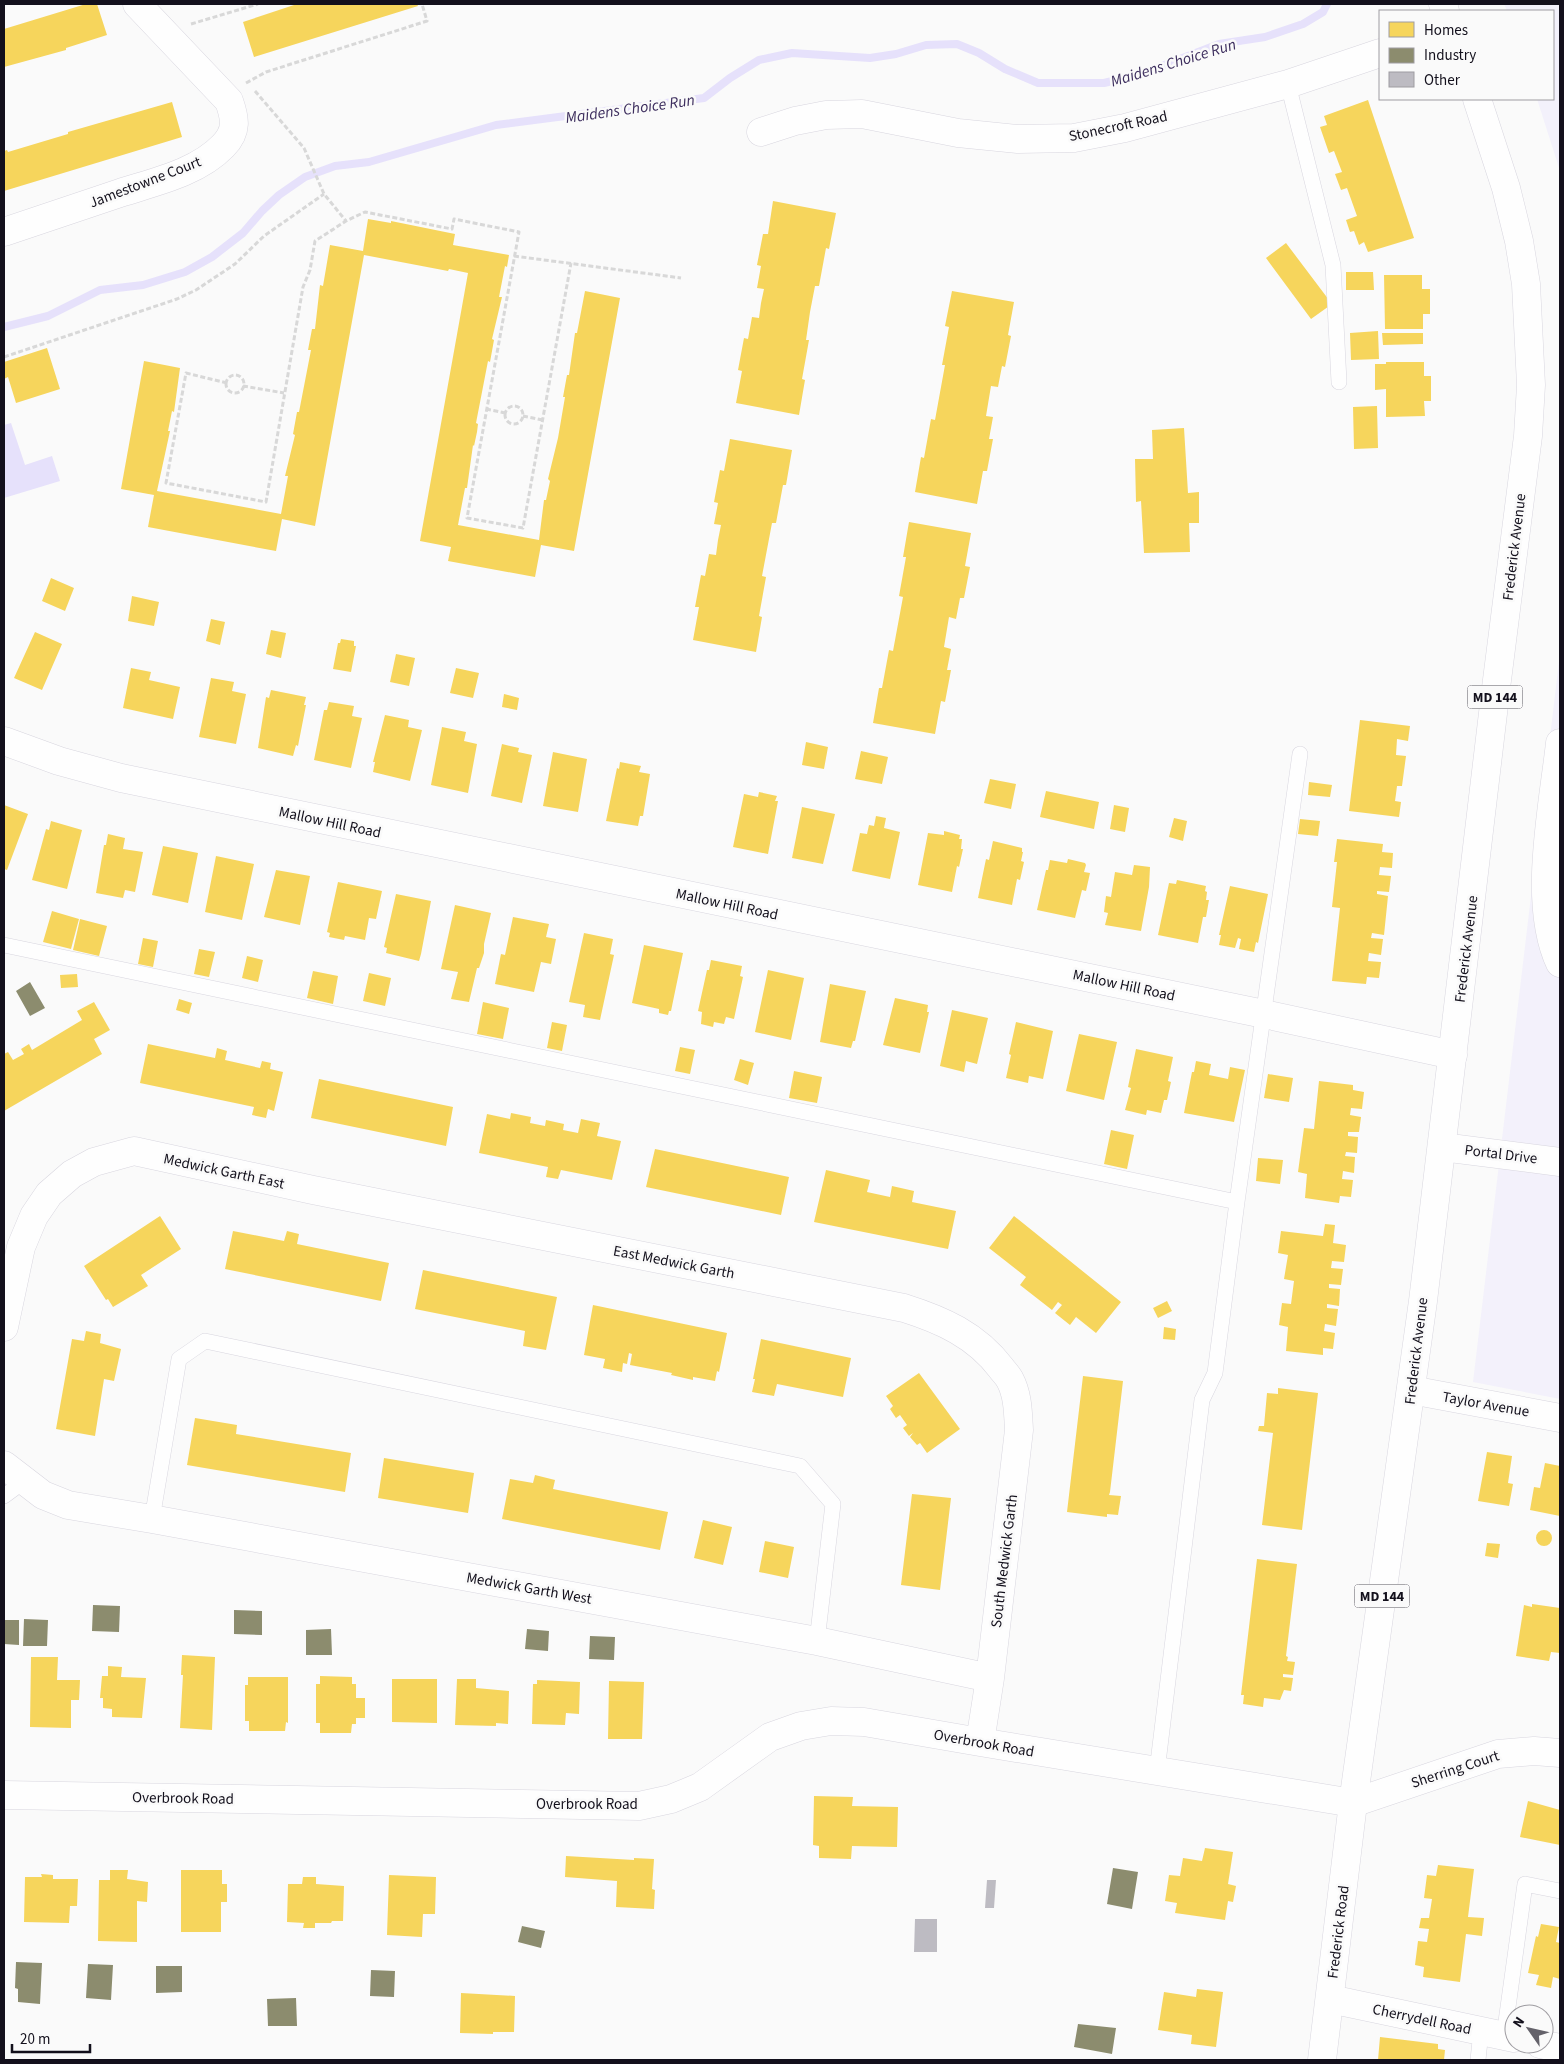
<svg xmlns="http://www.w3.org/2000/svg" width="1564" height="2064" viewBox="0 0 1564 2064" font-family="'Source Sans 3',sans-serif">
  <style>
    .green { fill: #f3f1fb }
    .water { fill: #e6e1fb }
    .homes { fill: #f6d55c }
    .industry { fill: #8c8c6e }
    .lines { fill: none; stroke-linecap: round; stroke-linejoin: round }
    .stream { stroke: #e6e1fb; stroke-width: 8 }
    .building { fill: #bdbbc2 }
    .service-casing { stroke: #d8d6df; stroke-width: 16 }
    .minor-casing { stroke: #d8d6df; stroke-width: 29 }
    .primary-casing { stroke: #d8d6df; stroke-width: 29 }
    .path { stroke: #d8d8d8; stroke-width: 3; stroke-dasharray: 5 2.5; stroke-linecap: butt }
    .service { stroke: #fefefe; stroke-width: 15 }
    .minor { stroke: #fefefe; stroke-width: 28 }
    .primary { stroke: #fefefe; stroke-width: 28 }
    .labels { text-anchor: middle; stroke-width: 5; stroke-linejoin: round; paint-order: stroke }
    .shield { fill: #fafafa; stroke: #58565f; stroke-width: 1 }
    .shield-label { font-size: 14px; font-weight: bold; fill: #13101c }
    .street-label { font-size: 15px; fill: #13101c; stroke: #fafafa }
    .water-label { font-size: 16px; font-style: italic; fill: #3d2e5e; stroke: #fafafa }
  </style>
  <rect width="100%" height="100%" fill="#fafafa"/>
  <path class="green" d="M1504 4H1560V171L1537 99H1553V11H1507Z
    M1560 653V1399L1473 1382Z"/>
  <path class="water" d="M11 423 25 465 52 456 60 481 4 498V425Z"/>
  <path class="homes" d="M86 4H97L107 35 66 48V50L4 67V29Z
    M297 4H417L418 6 254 57 243 22Z
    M1368 100 1414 238 1368 252 1364 242 1359 245 1354 231 1350 232 1346 220 1357 216 1347 188 1341 190 1335 174 1342 172 1334 151 1329 153 1320 127 1327 125 1324 116Z
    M172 102 182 137 4 191V151L7 150 8 152 68 134V132Z
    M773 201 836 213 829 249 826 248 819 286H815L810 312 806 340H809L802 379 805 380 799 415 736 403 742 371 738 370 744 338 748 339 752 317 759 318 761 303 764 289 757 288 761 266 757 265 763 234H768Z
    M368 219 391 223V221L455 234 453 245 509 255 507 267 505 266 499 297H502L492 339 494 340 490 362 488 361 476 423 478 424 477 432 474 446 473 445 467 488H465L458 525 539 540 544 500H546L550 481 548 479 558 438 565 397H563L567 375H569L575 333H577L585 291 620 298 574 551 541 545 535 577 448 561 451 547 420 541 468 273 449 269 448 271 364 255 315 526 282 519 276 551 148 527 154 495 121 489 144 361 180 368 174 412 172 411 168 431H170L157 491 281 514 288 476H285L295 435 293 434 297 412H299L311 350H308L312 329H315L320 285 323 286 330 245 363 251Z
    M1286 243 1332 304 1311 319 1266 258Z
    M1346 272H1373L1374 290H1346Z
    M1384 275H1422V289H1430V314H1423V329H1385Z
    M952 291 1014 302 1008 335 1011 336 1005 367 1002 366 998 387 991 386 986 416 993 417 989 439H993L987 471H983L977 504 915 492 921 457 924 458 931 419 935 420 945 365H942L949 327 945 326Z
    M1378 331 1379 359 1351 360 1350 333Z
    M1382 333H1423V344L1383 345Z
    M47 348 60 389 16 403 8 377 4 379V362Z
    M1386 362H1424V376H1431V401H1424L1425 416 1386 417V389L1375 390V364H1386Z
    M1377 406 1378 448 1354 449 1353 407Z
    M1184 428 1188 493 1199 492V523H1189L1190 552 1144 553 1141 501 1136 502 1135 459H1153L1152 430Z
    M730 439 792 450 786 485H783L776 523H772L762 576 766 577 759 616 762 617 756 652 693 640 699 607H695L701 575 705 576 709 554 716 555 718 540 721 525 714 524 718 503 714 502 720 470 724 471Z
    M909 522 971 533 965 566 970 567 964 598H960L956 619 949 617 944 647 951 649 947 670H951L945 702 941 701 935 734 873 723 879 688H882L889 650 893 651 903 597 899 596 906 557H903Z
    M51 578 74 588 65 611 42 601Z
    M132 596 159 602 154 626 128 621Z
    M211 619 225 622 220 645 206 641Z
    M271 630 286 633 281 658 266 654Z
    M35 632 62 644 42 690 14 678Z
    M341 639 354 641V646H356L351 672 333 669 338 643H340Z
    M396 654 415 658 409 686 390 682Z
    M131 668 151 672 149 680 180 687 173 719 123 708Z
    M456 668 479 673 473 698 450 693Z
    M211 678 234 682 232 691 246 694 236 744 199 737Z
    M271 690 306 697 304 705H306L298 746 296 745 293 756 258 748 266 697 269 698Z
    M504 694 519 698 517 710 502 707Z
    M329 702 354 706 352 716 362 718 351 768 314 760 324 710H327Z
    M385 715 409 720 408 727 422 730 410 781 373 772 375 762H373Z
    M1360 720 1410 726 1408 741 1397 739 1396 755 1406 756 1402 786H1397L1396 794 1395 801 1401 802 1399 817 1349 811Z
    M442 727 466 732 464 741 477 744 468 793 431 785Z
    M806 742 828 747 824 769 802 765Z
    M502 744 519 748 518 752 532 755 522 803 491 796Z
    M861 751 888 757 882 784 855 779Z
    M553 752 587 759 578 812 543 806Z
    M620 762 641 766 639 772 650 774 643 816H640L638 826 606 821 617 768 619 769Z
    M990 779 1016 784 1011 809 984 803Z
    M1309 782 1332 785 1330 797 1308 795Z
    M1046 791 1099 802 1094 829 1040 817Z
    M759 792 777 796 775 801H778L768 854 733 847 744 794 758 797Z
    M4 805 28 814 7 870 4 869Z
    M1114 805 1129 808 1125 832 1110 829Z
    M802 807 835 814 823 864 792 858Z
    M876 816 886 818 884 828 900 832 890 879 852 871 860 833 867 834 869 825 874 826Z
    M1174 818 1187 821 1183 841 1169 837Z
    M1300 819 1320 821 1318 836 1298 834Z
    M51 821 82 830 67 889 32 880 46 829 49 830Z
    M944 831 960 835 959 839H962L961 849H963L959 867 957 866 952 892 918 885 928 833 944 835Z
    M108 834 125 838 123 849 143 852 135 892 125 890 123 898 96 893 104 845H106Z
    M1337 839 1383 844 1382 852 1393 853 1392 868 1380 867 1379 875 1391 876 1389 892 1377 891V894L1388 896 1384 935 1372 933 1371 938 1383 939 1381 955 1369 953 1368 961 1381 962 1379 978 1367 977 1366 984 1332 981 1340 908 1332 907 1337 862H1334Z
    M993 841 1022 848V852H1023L1021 861 1024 862 1020 880 1017 879 1012 905 978 898 986 859 989 860Z
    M163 846 198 853 188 903 152 895Z
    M216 856 254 864 242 920 205 912Z
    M1068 859 1085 863 1086 865 1084 872 1090 873 1086 891 1082 890 1075 918 1037 910 1046 870H1048L1050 860 1067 863Z
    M1134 865 1150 867 1149 887 1141 931 1105 925 1108 913 1104 912 1106 896 1111 897 1115 872 1132 875Z
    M276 870 310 876 300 925 264 917Z
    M1177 880 1206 886 1205 891 1207 892 1206 900H1209L1206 917H1203L1198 943 1158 935 1169 883 1176 884Z
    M338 882 382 891 376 919 369 918 365 940 345 936 344 940 329 937 330 933 327 932Z
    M1230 886 1268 894 1258 943 1256 942 1254 952 1239 949 1241 939 1238 938 1235 948 1219 945 1221 935H1219Z
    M396 894 431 901 421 954 419 961 386 953 387 948 384 947Z
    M455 905 491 913 484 944V953L479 968H477L469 1002 451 999 458 972 441 969Z
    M52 911 79 919 71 949 43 942Z
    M513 917 549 924 546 937 556 939 551 964 541 962 534 992 495 984 501 954 505 955Z
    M80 919 107 926 99 956 73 950Z
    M584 933 613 939 610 954 614 955 600 1020 583 1017 585 1005 569 1002Z
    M143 938 158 941 153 967 138 964Z
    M644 945 683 953 671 1011H669L668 1015 659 1013V1009L632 1003Z
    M199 949 215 952 209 977 194 974Z
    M247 956 263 960 258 982 242 978Z
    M711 960 742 966 740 976 743 977 734 1019 726 1017 724 1024 714 1022 713 1027 701 1024 702 1012 698 1011 707 970H709Z
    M768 970 804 978 791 1040 755 1032Z
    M313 971 338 976 333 1004 307 998Z
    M369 973 391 978 385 1006 363 1001Z
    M77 974 78 987 61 988 60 975Z
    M830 984 866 991 855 1041H853L851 1048 820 1042Z
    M895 998 928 1005 927 1012H929L920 1053 883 1045Z
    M179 999 192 1003 189 1014 176 1010Z
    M94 1002 110 1030 94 1039 102 1054 4 1111V1054L8 1052 13 1060 24 1054 21 1049 29 1044 32 1050 82 1020 77 1011Z
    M483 1002 509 1008 503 1039 477 1034Z
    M952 1010 988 1018 977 1064 966 1061 964 1072 940 1066Z
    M552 1022 567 1025 562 1051 547 1048Z
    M1016 1022 1053 1031 1043 1079 1029 1076 1028 1083 1006 1078 1011 1055 1009 1054Z
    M1079 1034 1117 1042 1104 1100 1066 1091Z
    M148 1044 215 1058 217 1048 227 1051 225 1060 260 1068 262 1061 271 1063 270 1069 283 1072 274 1111 268 1109 266 1118 252 1115 254 1107 140 1083Z
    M680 1047 695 1050 690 1074 675 1071Z
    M1136 1049 1173 1057 1168 1081 1171 1082 1167 1100H1164L1161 1113 1147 1110 1146 1115 1125 1110 1131 1088 1128 1087Z
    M740 1059 754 1063 748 1085 734 1080Z
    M1196 1061 1211 1064 1209 1075 1228 1079 1230 1067 1245 1070 1234 1122 1184 1113 1192 1072H1194Z
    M794 1071 822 1077 817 1103 789 1098Z
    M1268 1074 1293 1078 1289 1102 1264 1098Z
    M319 1079 453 1107 446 1146 311 1118Z
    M1319 1081 1353 1085V1090L1364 1092 1362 1109 1351 1108 1350 1115 1361 1117 1359 1132H1348V1136L1358 1137 1357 1153 1346 1152 1345 1156 1355 1157 1354 1173 1343 1171 1342 1179 1353 1180 1351 1197 1340 1196 1339 1203 1305 1198 1307 1174 1298 1172 1304 1128 1314 1129Z
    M511 1113 531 1117 530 1123 545 1126 546 1120 564 1124 563 1130 578 1133 581 1119 600 1123 597 1136 621 1141 612 1180 561 1170 558 1179 546 1177 548 1167 479 1153 487 1114 510 1119Z
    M1111 1130 1134 1135 1127 1169 1104 1164Z
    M655 1149 789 1177 781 1215 646 1187Z
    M1258 1158 1283 1160 1280 1184 1256 1181Z
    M826 1170 870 1180 867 1192 890 1197 892 1186 914 1191 912 1202 956 1211 948 1249 814 1222Z
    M160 1216 181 1249 141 1275 148 1286 113 1307 108 1299 106 1300 84 1266Z
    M1014 1216 1121 1302 1096 1333 1076 1317 1070 1325 1055 1313 1062 1305 1058 1302 1052 1310 1020 1285 1026 1277 989 1248Z
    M1325 1224 1335 1225 1333 1243 1346 1245 1344 1262 1332 1261 1331 1268 1343 1269 1341 1285 1329 1284V1288L1340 1289 1339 1306 1327 1304V1308L1338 1309 1336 1326 1325 1324 1324 1331 1335 1333 1333 1349 1323 1348V1355L1286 1351 1288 1327 1279 1325 1282 1303 1291 1304 1294 1281 1284 1279 1288 1255 1278 1253 1281 1231 1323 1236Z
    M233 1231 284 1241 287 1231 299 1234 297 1244 389 1263 381 1301 225 1269Z
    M423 1270 557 1297 546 1350 523 1346 525 1331 415 1309Z
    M1167 1301 1172 1311 1158 1318 1153 1308Z
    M593 1305 727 1333 719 1372 717 1371 715 1381 693 1377V1380L671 1375 672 1373 630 1365 632 1354 629 1353 627 1364 623 1363 622 1372 603 1368 605 1359 584 1355Z
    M1164 1327 1176 1329 1175 1340 1163 1339Z
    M86 1331 101 1334 100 1343 121 1349 114 1381 104 1379 95 1436 56 1429 72 1339 84 1341Z
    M761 1339 851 1358 843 1397 777 1384 774 1396 752 1392 755 1379H753Z
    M919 1373 960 1429 927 1453 920 1443 917 1445 910 1437 913 1433 909 1436 903 1428 907 1425 900 1415 896 1418 890 1409 893 1406 886 1396Z
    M1083 1376 1123 1381 1110 1492 1109 1495 1121 1496 1118 1515 1107 1514V1517L1067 1512Z
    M1278 1388 1318 1393 1302 1530 1262 1525 1273 1433 1258 1431 1259 1426H1264L1267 1393 1278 1394Z
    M195 1418 237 1425 236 1434 351 1453 345 1492 187 1465Z
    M1487 1452 1512 1456 1508 1483 1513 1484 1509 1506 1478 1501Z
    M384 1458 474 1473 468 1513 378 1498Z
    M1545 1463 1560 1466V1516L1530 1510 1534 1487 1540 1488Z
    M535 1475 555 1480 553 1489 668 1512 660 1550 502 1519 510 1479 533 1483Z
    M912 1494 951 1498 940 1590 901 1585Z
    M703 1520 732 1527 723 1565 694 1558Z
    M1536 1538a8 8 0 1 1 16 0a8 8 0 1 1-16 0Z
    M765 1541 794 1547 788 1578 759 1572Z
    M1487 1543 1500 1544 1498 1558 1485 1556Z
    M1257 1559 1297 1564 1286 1656 1288 1657 1287 1661 1295 1662 1293 1675 1283 1674V1677L1293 1678 1291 1691 1284 1690 1280 1700 1264 1698 1263 1707 1243 1704 1244 1695H1241Z
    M1532 1604 1560 1608V1653L1551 1652 1549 1661 1516 1656 1524 1605 1532 1607Z
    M182 1655 215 1657 212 1730 180 1728 183 1675H181Z
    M31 1657H58L57 1680H80L79 1700H71V1728L30 1727Z
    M108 1666 122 1667 121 1677 146 1678 142 1718 112 1717V1709L103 1708V1698H100L102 1676H108Z
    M320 1676 352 1677V1684H356V1698H365V1718H356V1724H352L351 1733H320V1723H316V1684H320Z
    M248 1677H288V1723L286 1722 285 1731H249V1721H245V1685H248Z
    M392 1679H437V1723L392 1722Z
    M457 1679H476V1688L509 1691 508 1724 496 1723V1726L455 1725Z
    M537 1680 580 1682 579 1714 566 1713 565 1725 532 1724 533 1684H537Z
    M609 1681 644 1682 642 1739H608Z
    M814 1796 853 1797 852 1806 898 1807 897 1847 852 1846 851 1859 819 1858V1846L813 1845Z
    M1528 1801 1560 1810V1845L1520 1837Z
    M1205 1848 1233 1852 1228 1884 1236 1886 1233 1902 1228 1901 1225 1920 1175 1913 1177 1903 1165 1901 1169 1875 1180 1876 1183 1858 1202 1861Z
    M566 1856 634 1860V1858L654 1859 652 1889 655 1890 654 1909 616 1907 617 1881 565 1877Z
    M1438 1865 1474 1869 1468 1917 1484 1918 1482 1936 1466 1934 1460 1982 1423 1977 1424 1967 1415 1965 1418 1941 1427 1942 1429 1929 1419 1928 1421 1918H1429L1432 1899 1424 1898 1427 1875 1436 1876Z
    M110 1870H128L127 1879 148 1882 147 1902 137 1901V1942L98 1941 99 1880H110Z
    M181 1870H222V1884H227V1902H221V1932H181Z
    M41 1874 53 1875V1879H78L77 1906H70L69 1923 24 1922 25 1877H42Z
    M389 1875 436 1877 435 1914H423L422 1937 387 1935Z
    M303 1877H316V1884L344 1886 343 1921H332L331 1923H315V1928H303L304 1923 287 1922 288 1884H302Z
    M1541 1924 1559 1927 1556 1942 1560 1943V1979L1553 1977 1551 1988 1536 1985 1539 1975 1528 1973 1536 1936 1538 1937Z
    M1197 1989 1223 1992 1216 2047 1191 2044 1192 2035 1158 2030 1164 1992 1196 1997Z
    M461 1993 515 1996 514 2032H493V2034L460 2033Z
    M1380 2037 1438 2044V2049L1445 2050 1444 2060H1378Z"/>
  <path class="industry" d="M30 982 45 1008 30 1016 16 991Z
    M93 1605 120 1606 119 1632 92 1631Z
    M234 1610 262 1611V1635L234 1634Z
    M24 1619 48 1620 47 1646H23Z
    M4 1620H19V1645L4 1644Z
    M331 1629 332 1655H306V1630Z
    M527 1629 549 1631 548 1651 525 1649Z
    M590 1636 615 1637 614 1660 589 1659Z
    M1113 1868 1138 1872 1132 1909 1107 1904Z
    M522 1926 545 1931 541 1948 518 1942Z
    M16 1962 42 1963 40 2004 18 2002V1989L15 1988Z
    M88 1964 113 1965 111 2000 86 1998Z
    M156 1966H182V1992L156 1993Z
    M371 1970 395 1971 394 1997 370 1996Z
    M296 1998 297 2026H268L267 1999Z
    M1078 2024 1116 2028 1112 2054 1074 2047Z"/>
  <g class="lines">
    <path class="stream" d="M4 327 48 316 100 290 143 285 185 272 212 257 243 233 262 211 279 195 305 177 335 166 369 162 496 125 704 98 730 78 759 60 792 53 870 58 896 54 926 45 957 44 979 53 1005 69 1038 83H1104L1141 74 1219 44 1265 37 1303 24 1323 12 1327 4"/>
  </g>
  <path class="building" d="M987 1880H996L994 1908H985Z
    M915 1919H937V1952H914Z"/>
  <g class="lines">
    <g class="service-casing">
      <path id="service" d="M1288 84 1333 265 1339 382
        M4 945 1237 1202
        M4 1496 23 1482
        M152 1519 179 1359 205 1341 800 1466 833 1504 817 1641
        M1157 1771 1202 1400 1215 1373 1237 1202 1300 754
        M1504 2036 1525 1884 1560 1891
        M1478 2060 1481 2031"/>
    </g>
    <g class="minor-casing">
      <path id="minor" d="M761 132 795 121 826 115 862 114 958 133 1018 139 1074 138 1125 128 1288 84 1380 53
        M4 232C42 219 81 206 120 193 154 182 197 173 223 146 238 131 235 118 229 101L137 4
        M4 741 59 761 121 778 1264 1014 1453 1055
        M1560 743C1553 807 1532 904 1560 963
        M1442 1147 1560 1162
        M4 1327 21 1247 34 1216 49 1194 72 1174 94 1162 134 1151 313 1190 904 1308C942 1320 976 1335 1001 1368 1004 1372 1008 1376 1010 1380 1018 1395 1018 1413 1019 1430L990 1678 980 1742
        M1411 1390 1560 1418
        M4 1465 43 1495 68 1505 152 1519 817 1641 990 1678
        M4 1795 639 1806 671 1799 700 1787 770 1737 801 1726 831 1721 864 1722 980 1742 1353 1803 1498 1754 1534 1751 1560 1753
        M1330 1999 1514 2038
        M1540 2044 1560 2048"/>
    </g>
    <g class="primary-casing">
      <path id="primary" d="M1443 4 1445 11
        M1322 2060 1353 1803 1423 1301 1496 688 1528 436 1531 385 1526 284 1519 241 1506 188 1477 99"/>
    </g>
    <path class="path" d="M191 24 258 4
      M246 83 266 72 427 21 422 4
      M255 91 304 148 324 194 346 221
      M514 256 681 278
      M4 357 177 299 196 290 235 264 264 236 324 194
      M226 384a9 9 0 1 1 18 0a9 9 0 1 1-18 0Z
      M227 383 186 373 166 483 266 502 303 287 310 270 315 241 346 221 365 212 452 229 454 219 519 232 467 518 523 528 571 263
      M243 386 284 393
      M505 415a9 9 0 1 1 18 0a9 9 0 1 1-18 0Z
      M486 409 505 413
      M523 416 543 420"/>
    <use href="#service" class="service"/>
    <use href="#minor" class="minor"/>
    <use href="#primary" class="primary"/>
  </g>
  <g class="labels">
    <g class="shield">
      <rect x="1467.5" y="685.5" width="55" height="23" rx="4"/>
      <rect x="1354.5" y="1584.5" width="55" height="23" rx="4"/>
    </g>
    <g class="shield-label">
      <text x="1495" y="702">MD 144</text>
      <text x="1382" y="1601">MD 144</text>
    </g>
    <g class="street-label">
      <text transform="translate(1118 126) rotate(-12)" y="5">Stonecroft Road</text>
      <text transform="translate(145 182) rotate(-21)" y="5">Jamestowne Court</text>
      <text transform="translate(1514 547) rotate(-83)" y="5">Frederick Avenue</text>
      <text transform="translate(330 822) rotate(12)" y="5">Mallow Hill Road</text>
      <text transform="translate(727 904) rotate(12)" y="5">Mallow Hill Road</text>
      <text transform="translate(1466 949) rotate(-83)" y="5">Frederick Avenue</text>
      <text transform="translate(1124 985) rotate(12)" y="5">Mallow Hill Road</text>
      <text transform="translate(1501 1154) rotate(7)" y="5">Portal Drive</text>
      <text transform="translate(224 1171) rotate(12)" y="5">Medwick Garth East</text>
      <text transform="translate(674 1262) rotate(11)" y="5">East Medwick Garth</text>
      <text transform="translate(1416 1351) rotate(-83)" y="5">Frederick Avenue</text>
      <text transform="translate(1486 1404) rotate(10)" y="5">Taylor Avenue</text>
      <text transform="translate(1004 1561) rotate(-83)" y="5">South Medwick Garth</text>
      <text transform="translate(529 1588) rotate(10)" y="5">Medwick Garth West</text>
      <text transform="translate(984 1743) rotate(10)" y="5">Overbrook Road</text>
      <text transform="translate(1455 1769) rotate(-18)" y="5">Sherring Court</text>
      <text transform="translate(183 1798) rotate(1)" y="5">Overbrook Road</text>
      <text x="587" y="1809">Overbrook Road</text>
      <text transform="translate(1338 1932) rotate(-83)" y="5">Frederick Road</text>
      <text transform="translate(1422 2019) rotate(12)" y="5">Cherrydell Road</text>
    </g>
    <g class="water-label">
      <text transform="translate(1173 62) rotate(-17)" y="6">Maidens Choice Run</text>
      <text transform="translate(630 108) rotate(-8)" y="6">Maidens Choice Run</text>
    </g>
  </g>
  <rect width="1564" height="2064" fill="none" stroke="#13101c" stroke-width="10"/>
  <rect x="1379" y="10" width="175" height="90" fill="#fafafa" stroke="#9e9ca1"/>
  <rect x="1389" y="22" width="25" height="15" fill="#f6d55c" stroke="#9e9ca1"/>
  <text x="1424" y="35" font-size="15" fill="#13101c">Homes</text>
  <rect x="1389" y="48" width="25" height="15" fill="#8c8c6e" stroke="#9e9ca1"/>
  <text x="1424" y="60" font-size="15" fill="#13101c">Industry</text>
  <rect x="1389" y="72" width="25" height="15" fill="#bdbbc2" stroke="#9e9ca1"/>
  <text x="1424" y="85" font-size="15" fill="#13101c">Other</text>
  <g transform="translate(1529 2029) rotate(304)"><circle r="24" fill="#fafafa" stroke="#9e9ca1"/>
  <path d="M0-4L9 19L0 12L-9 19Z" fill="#64626a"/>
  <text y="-8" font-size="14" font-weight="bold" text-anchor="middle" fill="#13101c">N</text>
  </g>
  <path d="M12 2044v8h78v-8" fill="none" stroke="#13101c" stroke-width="2.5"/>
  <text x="20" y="2044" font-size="15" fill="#13101c" stroke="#fafafa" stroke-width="4" paint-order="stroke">20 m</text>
</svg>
